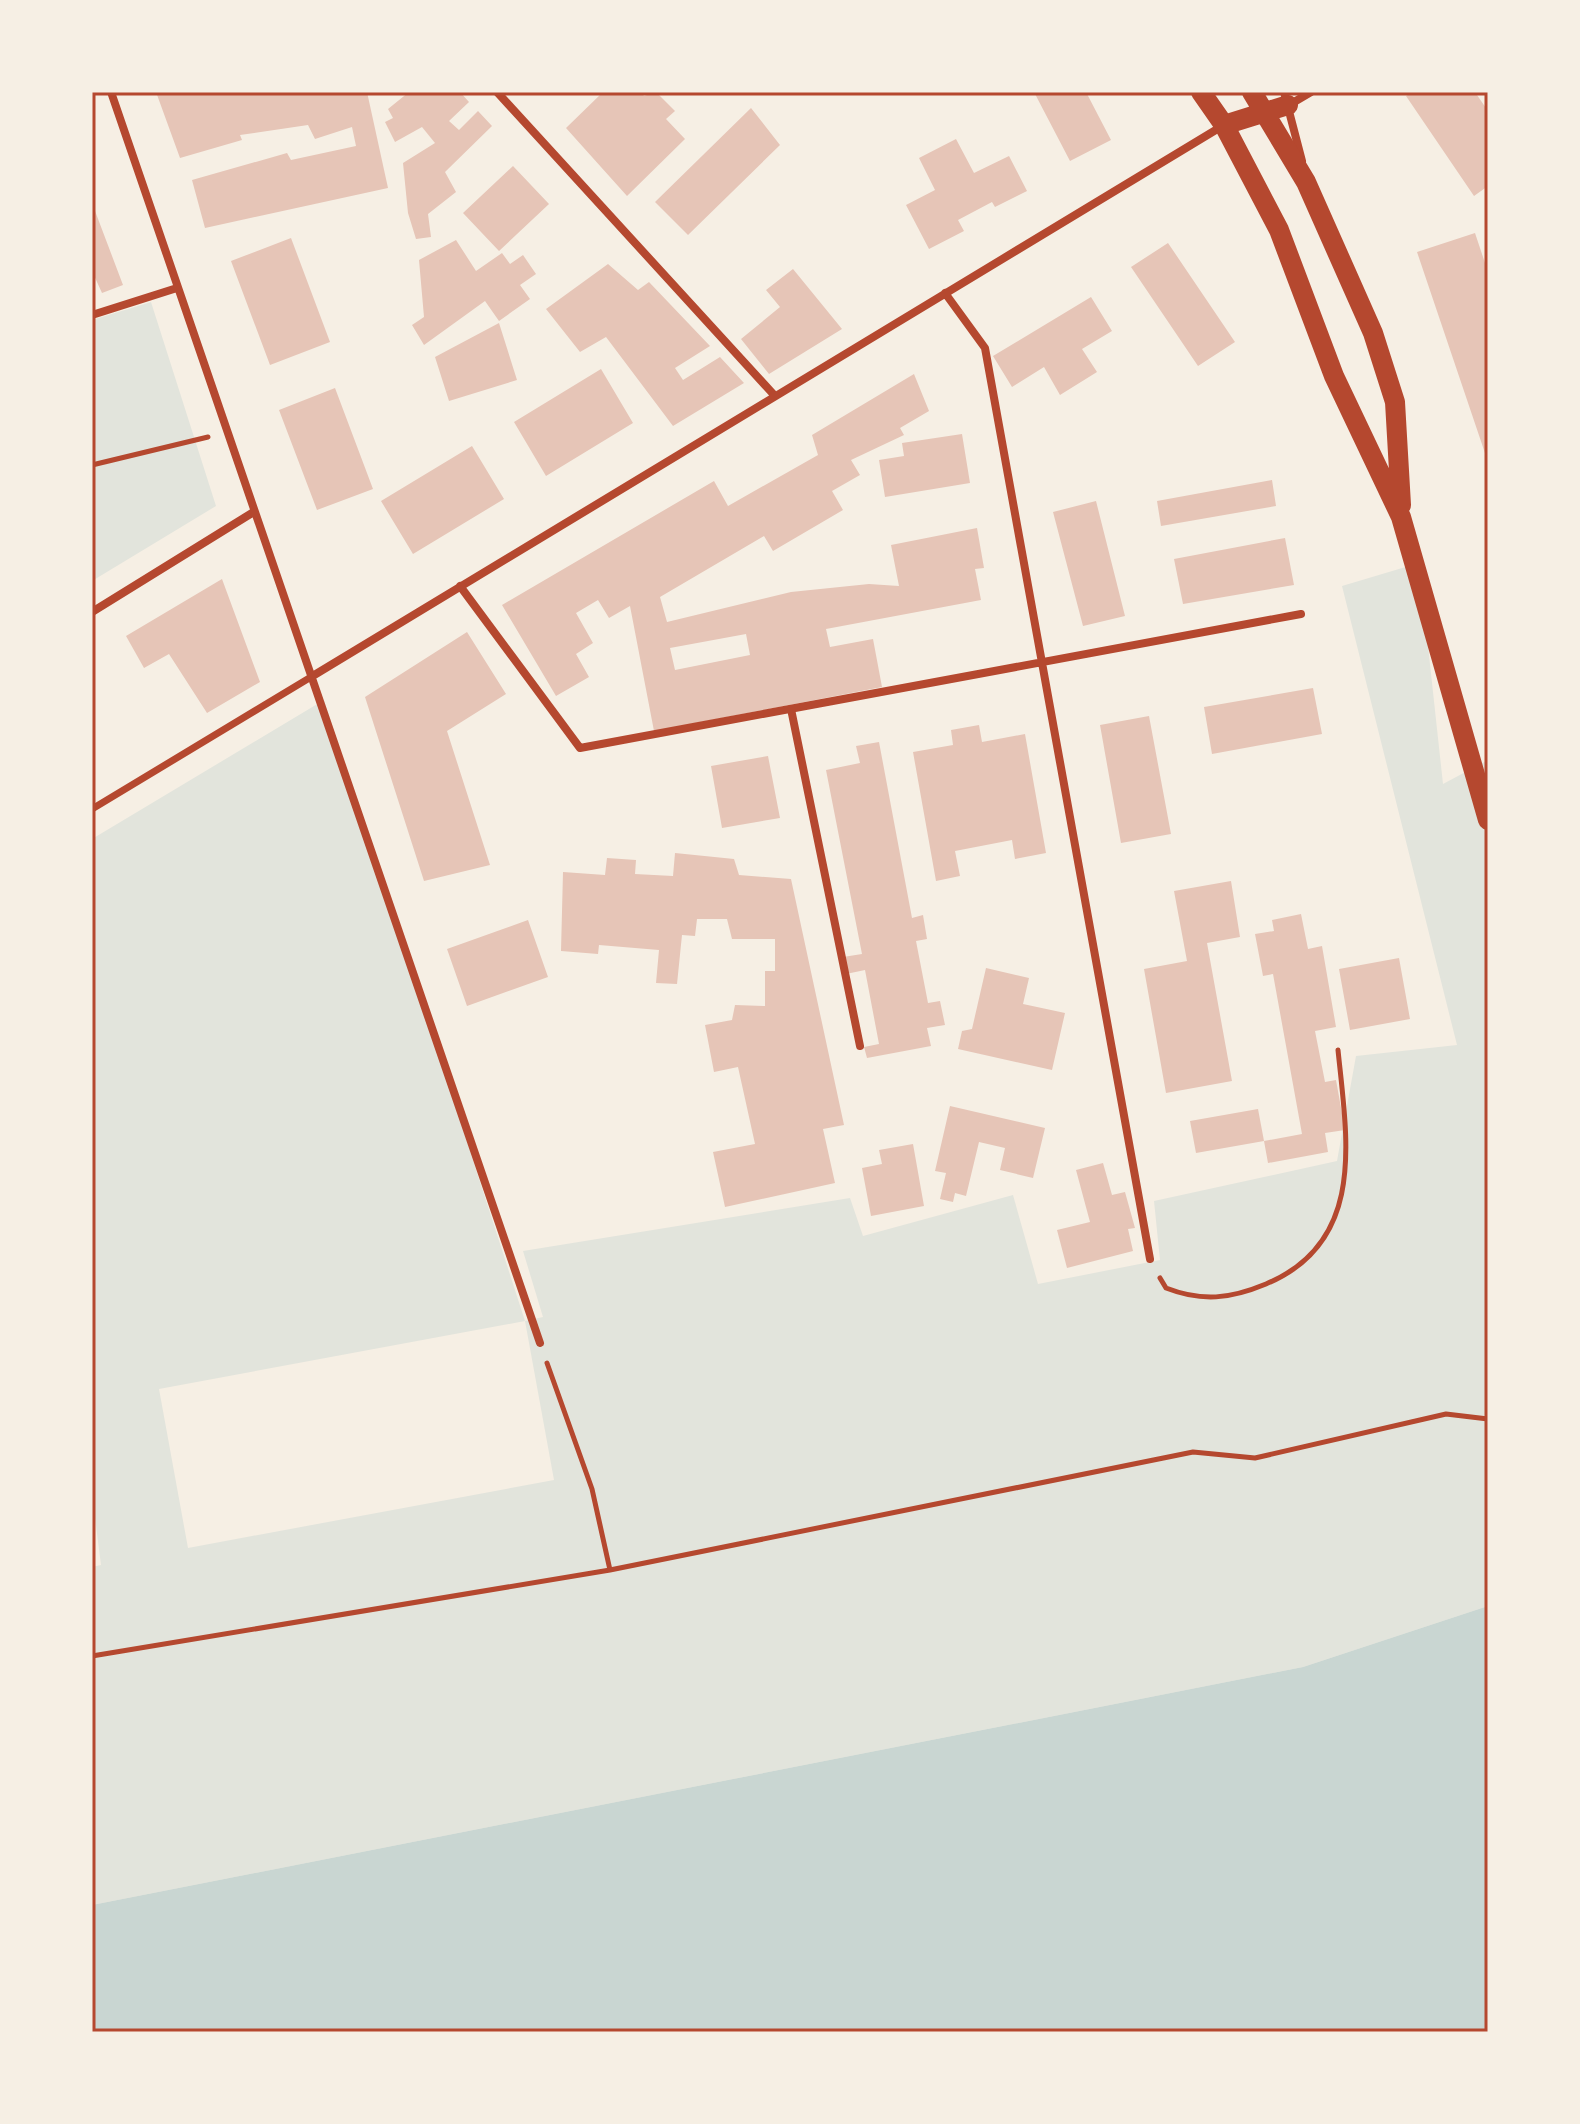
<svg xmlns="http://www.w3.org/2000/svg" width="1580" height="2124" viewBox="0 0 1580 2124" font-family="Raleway,sans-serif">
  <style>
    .green { fill: #e2e4dc; fill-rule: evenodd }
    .water { fill: #c9d6d2 }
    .building { fill: #e6c5b7; fill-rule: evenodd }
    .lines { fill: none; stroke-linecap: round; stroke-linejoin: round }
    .path { stroke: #b5482f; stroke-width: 5 }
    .pedestrian { stroke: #b5482f; stroke-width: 7 }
    .minor { stroke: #b5482f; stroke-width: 8 }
    .primary { stroke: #b5482f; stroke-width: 20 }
    .neatline { fill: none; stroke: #b5482f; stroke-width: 3 }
  </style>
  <rect width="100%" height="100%" fill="#f6efe4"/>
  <path class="green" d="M151 302 216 506 92 581V320Z
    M1419 563 1443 784 1488 760V1606L1303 1667 92 1905V1567L101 1565 92 1494V839L324 700 525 1321 543 1317 523 1251 850 1198 863 1236 1013 1195 1038 1284 1160 1260 1154 1201 1337 1161 1356 1056 1457 1045 1342 586ZM525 1321 554 1480 188 1548 159 1389Z"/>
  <path class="water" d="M1488 1606V2032H92V1905L1303 1667Z"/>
  <path class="building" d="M156 92H367L388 188 205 228 192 180 287 153 291 160 356 146 352 127 315 139 308 125 240 135 242 140 180 158Z
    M409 92H460L469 102 449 121 459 130 478 111 492 126 445 172 456 192 428 214 431 237 416 239 408 213 403 163 435 143 422 127 395 142 385 122 393 118 388 109Z
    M603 92H641L644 96 656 92 675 111 666 119 685 139 627 196 566 128Z
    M1034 92H1086L1111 140 1070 161Z
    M1413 92H1482L1477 95 1488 111V186L1474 196 1406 96Z
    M751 108 780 145 688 235 655 202Z
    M956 139 974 173 1009 156 1027 191 995 207 992 202 958 220 964 231 929 249 906 205 935 190 919 158Z
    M513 166 549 204 499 251 463 213Z
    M92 203 123 285 102 293 92 271Z
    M1475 233 1485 263 1488 262 1487 459 1417 252Z
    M291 238 330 342 270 365 231 261Z
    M456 240 476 271 502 253 510 264 523 255 536 274 520 285 530 299 499 321 485 301 424 345 412 325 424 317 419 260Z
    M1168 243 1235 342 1198 366 1131 267Z
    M608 264 638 290 649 282 710 346 675 368 683 380 720 357 744 383 673 426 606 337 580 352 546 309Z
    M793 269 842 329 769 374 741 339 780 307 766 290Z
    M1091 297 1112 331 1082 349 1097 372 1060 395 1044 367 1012 387 993 356Z
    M499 323 517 380 449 401 435 357Z
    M601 369 633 423 546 476 514 422Z
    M914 374 929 411 900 428 904 435 851 460 860 475 832 491 843 510 773 551 764 536 660 597 667 622 791 592 869 584 899 586 891 545 977 528 984 568 975 569 981 600 826 629 830 647 873 639 882 687 654 731 630 606 609 618 598 600 576 613 593 643 576 654 589 677 556 696 502 605 714 481 728 506 818 455 812 435ZM746 634 750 655 675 670 670 648Z
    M335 388 373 489 317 510 279 410Z
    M962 434 970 483 885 497 879 460 904 456 902 443Z
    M472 446 504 499 413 554 381 501Z
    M1272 480 1276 506 1161 526 1157 501Z
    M1096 501 1125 616 1083 626 1053 512Z
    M1285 538 1294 585 1183 604 1174 559Z
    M222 579 260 682 207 713 169 654 144 668 126 636Z
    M467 632 506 694 447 731 490 865 424 881 365 697Z
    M1313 688 1322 734 1212 754 1204 707Z
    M1149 716 1171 834 1121 843 1100 725Z
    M979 725 982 742 1025 734 1046 853 1015 859 1012 840 955 851 960 876 936 881 913 752 953 745 951 730Z
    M879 742 912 918 923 915 927 939 916 941 928 1003 940 1001 945 1025 927 1028 931 1046 867 1058 864 1047 879 1044 865 970 846 974 843 957 862 954 826 770 860 763 856 746Z
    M768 756 780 818 722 828 711 766Z
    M675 853 734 859 739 875 791 879 844 1125 823 1129 835 1183 725 1207 713 1152 755 1144 738 1067 714 1072 705 1025 732 1020 735 1005 765 1006V971H775V939H732L727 919H697L695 936 682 935 677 984 656 983 659 950 599 945 598 954 561 951 563 872 605 875 607 858 636 860 635 874 673 876Z
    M1231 881 1240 937 1207 943 1232 1081 1166 1093 1144 969 1187 961 1174 891Z
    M1301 914 1308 949 1322 946 1336 1027 1315 1031 1325 1082 1336 1080 1345 1130 1325 1133 1328 1152 1268 1163 1264 1141 1196 1153 1190 1121 1258 1109 1264 1141 1302 1134 1273 974 1263 976 1255 934 1274 931 1272 920Z
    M528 920 548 977 467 1006 447 949Z
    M1399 958 1410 1019 1350 1030 1339 969Z
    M986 968 1029 978 1023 1004 1065 1013 1052 1070 958 1049 962 1031 972 1029Z
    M950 1106 1045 1128 1033 1178 1000 1170 1005 1148 979 1142 966 1196 955 1193 953 1202 940 1199 946 1173 935 1171Z
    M913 1144 924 1206 871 1216 862 1168 882 1164 879 1150Z
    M1103 1163 1112 1195 1125 1192 1135 1228 1128 1229 1133 1251 1067 1268 1057 1230 1090 1222 1076 1170Z"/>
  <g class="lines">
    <path class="path" d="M92 465 208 437
      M1160 1278 1166 1288C1202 1302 1230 1299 1266 1284 1367 1242 1347 1139 1338 1050
      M547 1363 592 1489 610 1570
      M92 1656 610 1570 1193 1452 1255 1458 1446 1414 1488 1419"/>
    <path class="pedestrian" d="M92 809 311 677"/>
    <path class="minor" d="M111 92 540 1343
      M497 92 775 396
      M1284 92 1302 161
      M1289 105 1311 92
      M945 293 985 348 1150 1259
      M92 315 177 288
      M460 586 580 748 1301 614
      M92 612 252 513
      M311 677 1224 125
      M791 709 860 1046"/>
    <path class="primary" d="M1201 92 1224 125 1279 230 1334 376 1401 517 1488 820
      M1252 92 1306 182 1373 333 1395 402 1401 505
      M1224 125 1288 105"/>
  </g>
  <rect width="1580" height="2124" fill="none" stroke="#f6efe4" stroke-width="188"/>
  <rect x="94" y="94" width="1392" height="1936" class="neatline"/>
</svg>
